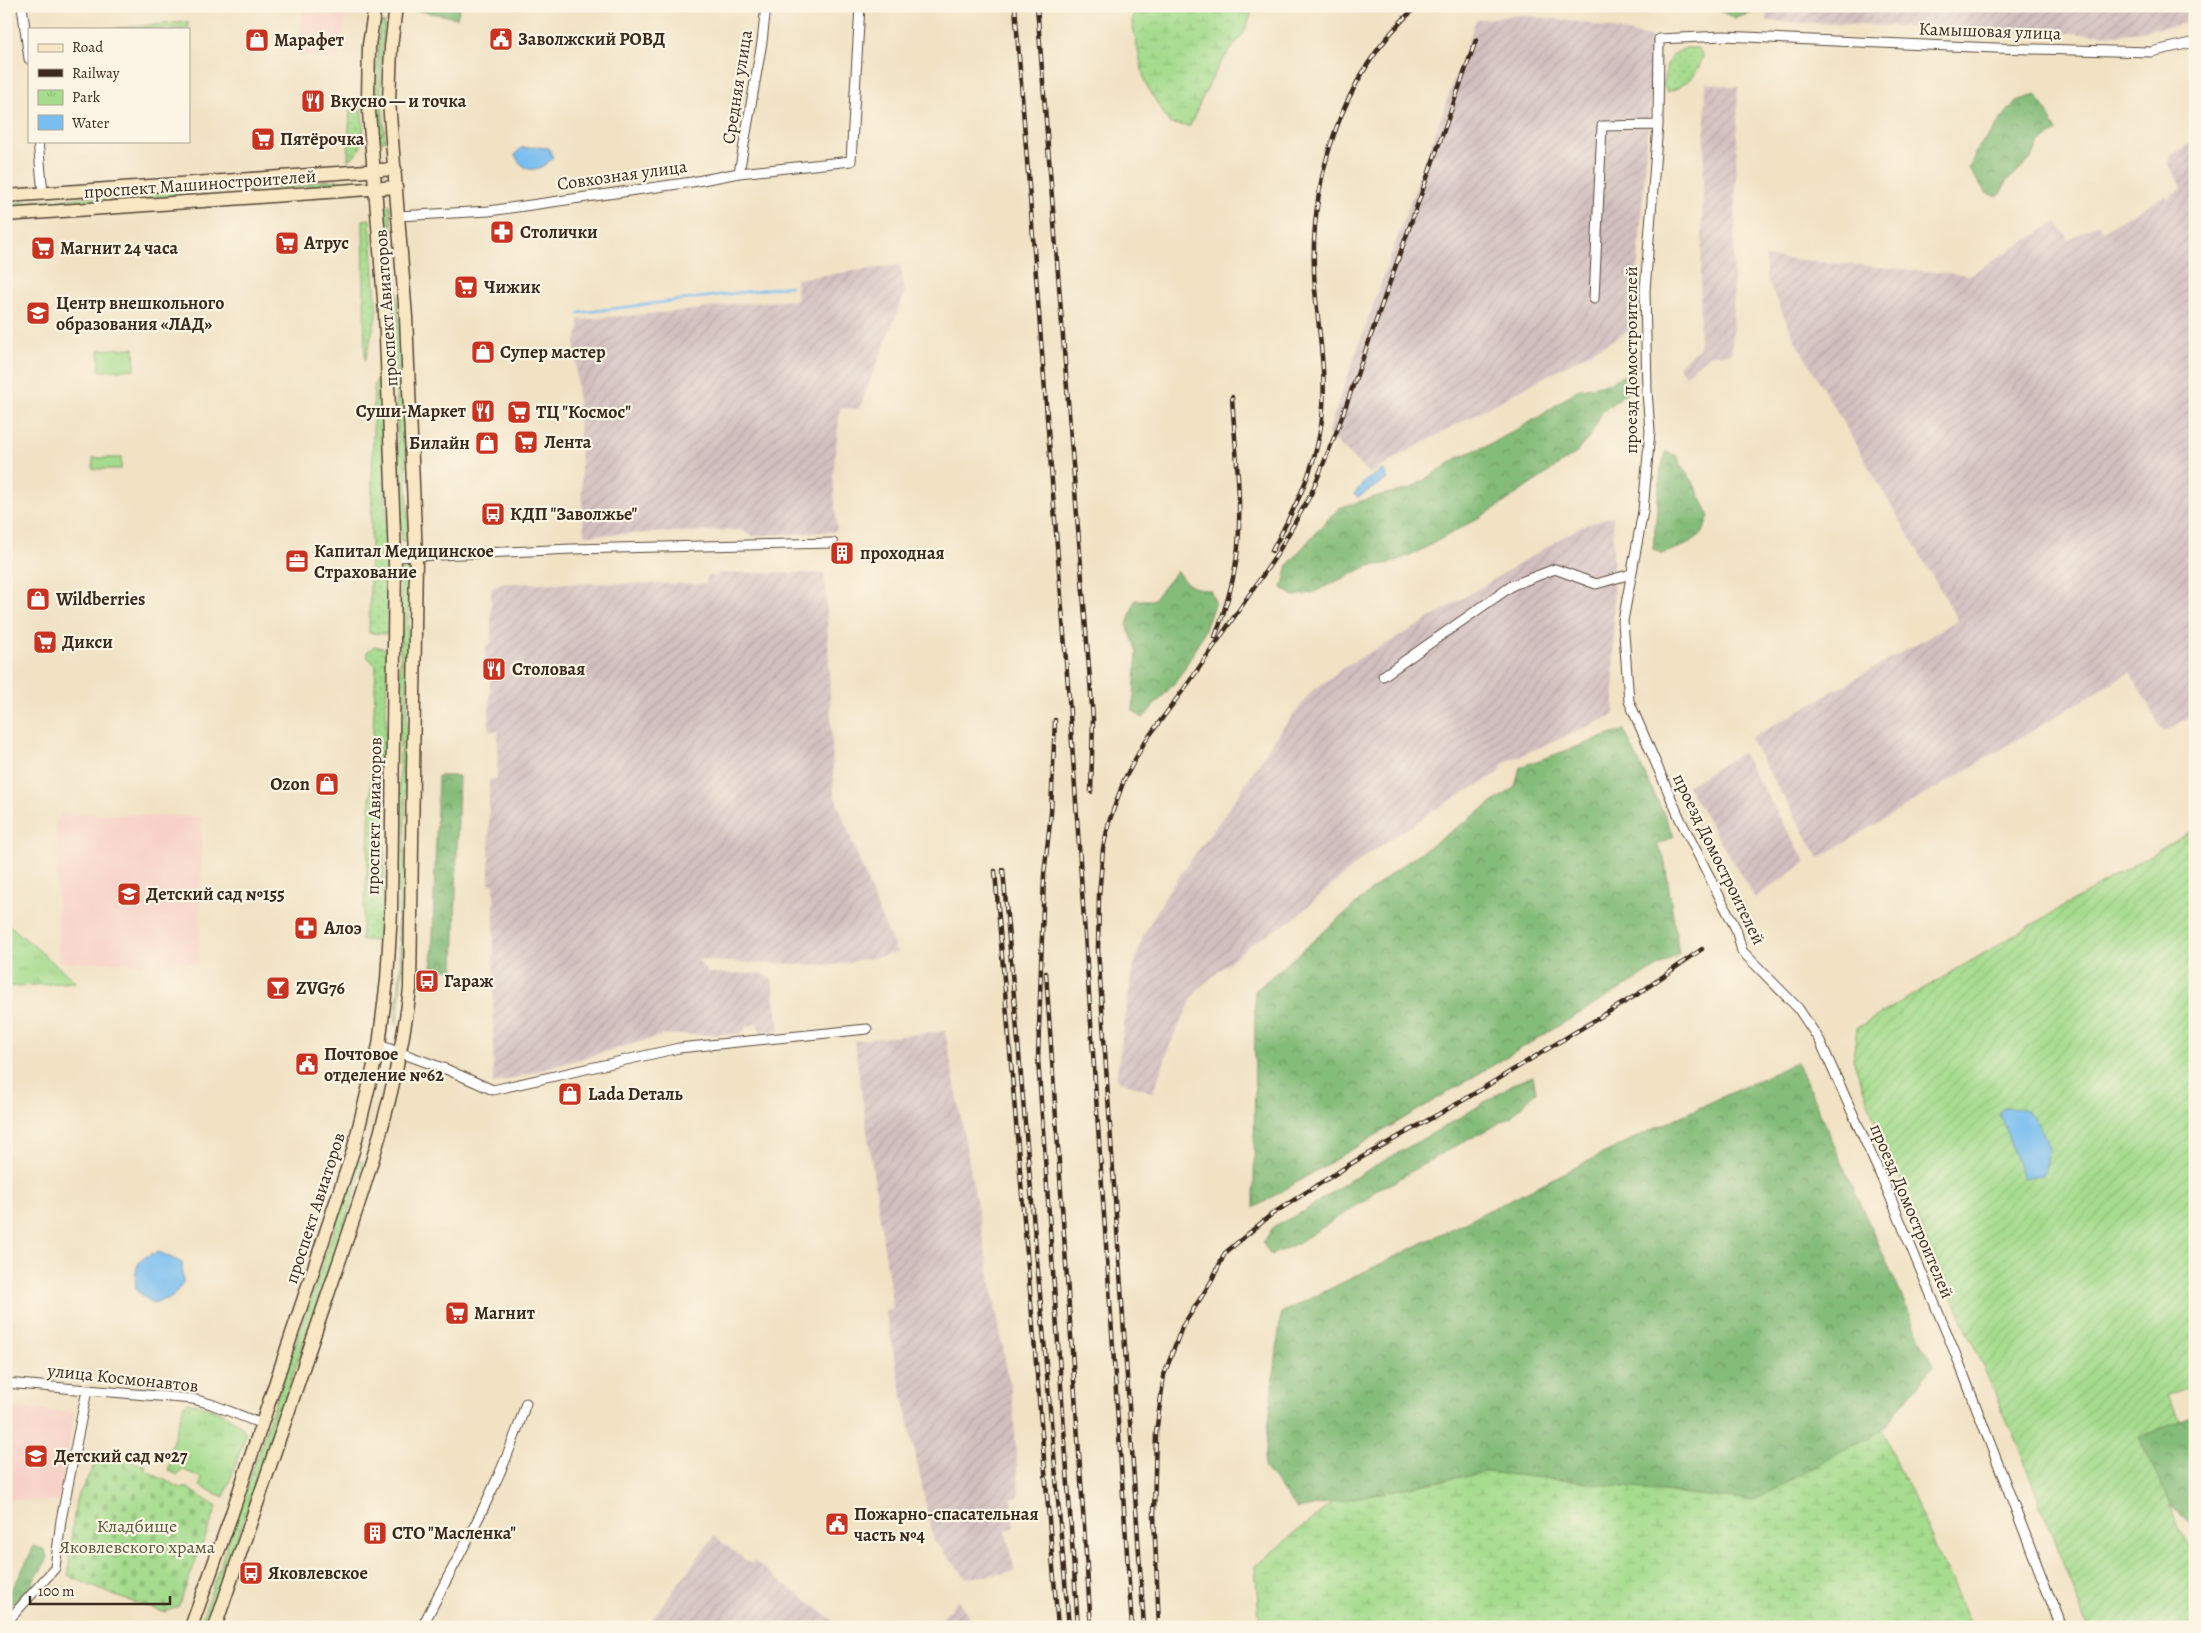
<svg xmlns="http://www.w3.org/2000/svg" width="2201" height="1633" viewBox="0 0 2201 1633" font-family="Alegreya,serif">
  <style>
    .built { fill: #f7d1c7 }
    .industrial { fill: url(#industrial-furrows) }
    .grass { fill: url(#grass-dots); stroke: #708356 }
    .forest { fill: url(#forest-crowns); stroke: #60734c }
    .wetland { fill: url(#wetland-marsh); stroke: #708356 }
    .cemetery { fill: url(#cemetery-stones); stroke: #708356 }
    .park { fill: url(#park-tufts); stroke: #708356 }
    .garden { fill: url(#garden-furrows); stroke: #708356 }
    .pitch { fill: #a5dc8e; stroke: #708356 }
    .water { fill: #79bef0; stroke: #5a7487 }
    .lines { fill: none; stroke-linecap: round; stroke-linejoin: round }
    .stream { stroke: #79bef0; stroke-width: 2.5 }
    .minor-casing { stroke: #564637; stroke-width: 11 }
    .secondary-casing { stroke: #564637; stroke-width: 15 }
    .minor { stroke: #fff; stroke-width: 9 }
    .secondary { stroke: #f9e7c3; stroke-width: 12 }
    .rail-casing { stroke: #3b2a1e; stroke-width: 4.5 }
    .rail { stroke: #fcf5e5; stroke-width: 2.5; stroke-dasharray: 8; stroke-linecap: butt }
    .labels { text-anchor: middle; stroke-width: 4.5; stroke-linejoin: round; paint-order: stroke }
    .street-label { font-size: 18px; fill: #3b2a1e; stroke: #fcf5e5 }
    .poi-label { font-size: 18px; font-weight: bold; fill: #3b2a1e; stroke: #fcf5e5; text-anchor: start }
    .park-label { font-size: 18px; fill: #56563a; stroke: #fcf5e5 }
  </style>
  <defs>
    <pattern id="industrial-furrows" width="10" height="10" patternUnits="userSpaceOnUse" patternTransform="scale(1.25)"><rect width="10" height="10" fill="#d2bfc0"/><path d="M-1 1l2-2M0 10L10 0M9 11l2-2" fill="none" stroke="#b5a4a5"/></pattern>
    <pattern id="grass-dots" width="8" height="8" patternUnits="userSpaceOnUse" patternTransform="scale(1.25)"><rect width="8" height="8" fill="#a5dc8e"/><path d="M2 2h.1M6 6h.1" fill="none" stroke="#8fbd7a" stroke-width="1.8" stroke-linecap="round"/></pattern>
    <pattern id="forest-crowns" width="20" height="18" patternUnits="userSpaceOnUse" patternTransform="scale(1.25)"><rect width="20" height="18" fill="#84bc79"/><path d="M2 6a3 3 0 1 1 6 0M12 15a3 3 0 1 1 6 0" fill="none" stroke="#6d9963"/></pattern>
    <pattern id="wetland-marsh" width="20" height="14" patternUnits="userSpaceOnUse" patternTransform="scale(1.25)"><rect width="20" height="14" fill="#a5dc8e"/><path d="M1 5h8M5 5V1M11 12h8M15 12V8" fill="none" stroke="#8fbd7a"/></pattern>
    <pattern id="cemetery-stones" width="16" height="16" patternUnits="userSpaceOnUse" patternTransform="scale(1.25)"><rect width="16" height="16" fill="#a5dc8e"/><path d="M2 7V4a2 2 0 0 1 4 0v3zM10 15v-3a2 2 0 0 1 4 0v3z" fill="#8fbd7a"/></pattern>
    <pattern id="park-tufts" width="24" height="20" patternUnits="userSpaceOnUse" patternTransform="scale(1.25)"><rect width="24" height="20" fill="#a5dc8e"/><path d="M3 7l-1-3M5 7V3M7 7l1-3M15 17l-1-3M17 17v-4M19 17l1-3" fill="none" stroke="#8fbd7a"/></pattern>
    <pattern id="garden-furrows" width="10" height="10" patternUnits="userSpaceOnUse" patternTransform="scale(1.25)"><rect width="10" height="10" fill="#a5dc8e"/><path d="M-1 1l2-2M0 10L10 0M9 11l2-2" fill="none" stroke="#8fbd7a"/></pattern>
  </defs>
  <rect width="100%" height="100%" fill="#fcf5e5"/>
  <filter id="ink" filterUnits="userSpaceOnUse"><feTurbulence type="fractalNoise" baseFrequency=".02" numOctaves="2"/><feDisplacementMap in="SourceGraphic" scale="10" xChannelSelector="R" yChannelSelector="G"/><feConvolveMatrix kernelMatrix="1 2 1 2 8 2 1 2 1" color-interpolation-filters="sRGB"/></filter>
  <filter id="wash" filterUnits="userSpaceOnUse"><feTurbulence type="fractalNoise" baseFrequency=".0096" numOctaves="4" result="noise"/><feDisplacementMap in="SourceGraphic" scale="20" xChannelSelector="R" yChannelSelector="G"/><feGaussianBlur stdDeviation="1.12" result="paint"/><feColorMatrix in="noise" values="0 0 0 0 0 0 0 0 0 0 0 0 0 0 0 0 0 1.4 0 .05"/><feComposite in="paint" operator="in"/></filter>
  <g filter="url(#wash)">
    <rect width="100%" height="100%" fill="#f1e2c4"/>
    <path class="built" d="M305 6H347L338 61 297 54Z
      M60 813 202 817 199 964 58 962 56 826Z
      M6 1407 74 1413 58 1502 6 1499Z"/>
    <path class="industrial" d="M1764 6H2195V22L2117 35 1767 21V12Z
      M1520 15 1585 23 1655 38 1633 329 1404 453 1370 474 1328 434 1338 403 1476 20Z
      M1706 83 1738 87 1732 353 1708 355 1686 375 1678 366 1699 348Z
      M2195 141V714L2164 732 2130 672 1819 858 1750 739 1958 620 1795 340 1766 277V257L1969 275 2057 222 2069 240 2098 223 2103 231 2165 195 2167 198 2182 188 2168 163 2172 154Z
      M900 265 905 292 859 409 840 408 833 476 837 531 753 536 740 530 584 535 575 343 579 330 578 320 694 310 734 304 797 300 796 279Z
      M1613 516 1614 715 1503 763 1499 773 1447 802 1368 854 1292 920 1249 945 1197 990 1173 1037 1153 1093 1116 1079 1132 972 1143 936 1169 890 1230 807 1276 737 1312 691 1349 664 1404 634 1580 527Z
      M718 573H824L826 591 834 794 878 910 897 953 834 965 725 962 697 959 708 973 764 974 772 980 780 1031 762 1034 757 1024 747 1026 740 1034 663 1035 493 1084 494 884H489V780L497 779 498 731H489L490 676 485 675 486 645 491 644V589L501 583 706 584 707 576H717Z
      M1742 753 1806 862 1755 898 1687 786Z
      M945 1031 1013 1403 1019 1497 1011 1498 1014 1528 1005 1529 1015 1572 966 1578 934 1540 926 1505 885 1311 893 1309 854 1041Z
      M714 1536 751 1564 754 1561 842 1627H646Z
      M957 1600 976 1625 978 1627H936Z"/>
    <path class="grass" d="M380 23H385L381 59V88L385 140 382 142C371 125 378 45 380 23Z
      M1686 48H1698L1703 56C1699 74 1684 87 1667 92L1663 85C1667 65 1666 56 1686 48Z
      M350 106H361C363 127 369 148 348 160Z
      M338 180V184L6 208V203Z
      M390 205 402 354 409 541H401L395 355 384 206Z
      M370 219 377 313 365 361 363 220Z
      M380 365 388 557V634L369 633 374 389Z
      M401 567 409 568 403 962 397 1026 395 1025 401 964 398 925Z
      M375 646 386 649 387 656 383 941 361 940 367 873 376 665 368 658 367 652Z
      M358 1160 365 1163 207 1627H199Z"/>
    <path class="forest" d="M410 6H460L457 18 410 9Z
      M1719 6H1755L1753 13 1734 18 1720 11Z
      M2036 95 2045 108 2057 132 2039 143 2033 157 2006 182 1999 196 1986 193 1969 169 1977 149 2016 101Z
      M1629 373 1628 391 1602 412 1590 436 1575 454 1499 506 1425 548 1392 563 1368 566 1312 593 1294 596 1282 588 1288 565 1316 532 1339 508 1381 495 1410 489 1461 456 1491 444 1539 417 1577 390 1606 384Z
      M1666 452 1677 456 1683 469 1692 480 1709 515 1703 533 1686 545 1662 554 1653 549 1661 468Z
      M1177 571C1185 585 1194 589 1210 590L1215 602 1203 634 1191 657 1177 680 1143 718 1133 711 1137 652 1127 625 1135 600H1153Z
      M1624 730 1674 836 1657 845 1664 857 1679 954 1254 1208 1255 991 1393 872 1515 787 1520 767Z
      M438 776H459L454 970 432 967Z
      M1797 1062 1933 1366 1882 1430 1753 1501 1486 1472 1297 1509 1264 1467 1281 1313 1647 1132Z
      M1533 1076 1536 1092 1511 1117 1437 1156 1392 1183 1376 1189 1367 1199 1296 1244 1271 1255 1263 1243 1274 1226 1303 1212 1347 1182 1461 1117 1513 1084Z
      M2195 1414V1527L2168 1502 2139 1437Z
      M34 1546 43 1549 48 1558 26 1593 6 1609V1596L19 1577Z"/>
    <path class="wetland" d="M1136 6H1252L1253 9 1244 33 1221 62 1203 96 1190 126 1170 124 1145 83 1132 22Z
      M1882 1430 1972 1627H1260L1255 1566 1333 1502 1486 1472 1753 1501Z"/>
    <path class="cemetery" d="M100 1454 146 1465 145 1470 182 1489 186 1487 217 1507 178 1607 164 1612 115 1596 69 1576V1554L76 1500Z"/>
    <path class="park" d="M188 22V29H107Z
      M8 924 76 982 6 987V926Z
      M188 1402C206 1407 238 1415 246 1434L224 1497 200 1486 201 1478 182 1469 178 1475 168 1470 173 1454 169 1453 184 1405Z"/>
    <path class="garden" d="M2195 829V1385L2167 1396 2180 1421 2139 1437 2195 1559V1627H2087L2020 1450 1875 1122 1853 1059 1857 1028Z"/>
    <path class="pitch" d="M134 348 135 369 100 371 99 350Z
      M93 458H121V469H93Z"/>
    <path class="water" d="M537 147 549 148 553 158C538 172 525 175 515 155L521 148Z
      M1383 470 1387 474V479L1358 497 1354 494 1365 481Z
      M2004 1108 2025 1109C2045 1130 2054 1147 2043 1176L2023 1178 2000 1114Z
      M159 1252 182 1263 183 1283 171 1298 152 1303 136 1290C134 1268 136 1257 159 1252Z"/>
    <g class="lines">
      <path class="stream" d="M579 313 791 286"/>
    </g>
  </g>
  <g filter="url(#ink)">
    <g class="lines">
      <g class="minor-casing">
        <path id="minor" d="M22 6 29 59
          M38 141 43 194
          M739 173 762 42 766 6
          M398 216 489 211 692 182 739 173 851 161 860 6
          M1594 299 1602 126 1658 125
          M395 557 572 549 833 543
          M1383 676 1513 585 1555 569 1596 584 1631 574
          M379 1045 448 1070 493 1090 679 1048 867 1029
          M6 1383 193 1399 211 1404 262 1424
          M6 1623 55 1568 61 1520 87 1390
          M422 1627C459 1554 502 1482 526 1403
          M2061 1627 1958 1360 1889 1194 1820 1041 1798 1008 1742 951 1736 929 1680 819 1629 701 1623 621 1643 511 1650 431 1647 391 1645 290 1658 125 1659 39 1723 36 1995 48 2151 52 2195 42"/>
      </g>
      <g class="secondary-casing">
        <path id="secondary" d="M6 196 395 169
          M6 215 396 187
          M191 1627 231 1516 353 1151 379 1045 387 980 391 912 395 557 385 313 368 99 369 45 375 6
          M215 1627C252 1521 287 1415 323 1309 359 1203 397 1100 410 989L416 556 406 317 389 102 391 47 396 6"/>
      </g>
      <use href="#minor" class="minor"/>
      <use href="#secondary" class="secondary"/>
      <g class="rail-casing">
        <path id="rail" d="M1015 6 1069 699 1132 1627
          M1037 6 1093 719 1091 792
          M1272 551C1292 513 1313 474 1320 432 1329 385 1319 336 1315 289 1307 185 1339 77 1417 6
          M1215 637C1226 608 1235 578 1238 547 1242 498 1235 446 1232 397
          M1055 720 1051 813 1044 875 1038 1059 1078 1627
          M1003 870 1069 1627
          M995 871 1058 1627
          M1046 973 1091 1627
          M1144 1627 1098 949 1099 896 1103 849 1109 822 1124 780 1144 743 1192 678 1276 556 1311 494 1338 428 1476 40
          M1159 1627 1154 1515 1156 1433 1164 1375 1182 1327 1211 1282 1225 1253 1272 1214 1357 1160 1462 1101 1638 994 1702 949"/>
      </g>
      <use href="#rail" class="rail"/>
    </g>
  </g>
  <defs>
    <g id="civic-square" transform="scale(1.25)"><rect x="-9" y="-9" width="18" height="18" rx="4" fill="#c8321e" stroke="#fcf5e5"/><path d="M-.6-6.5H3V-4.5H.6V-3L4-1V1h2V6H-6V1h2V-1L-.6-3ZM-1.2 2.5V6h2.4V2.5Z" fill="#fff"/></g>
    <g id="shop-square" transform="scale(1.25)"><rect x="-9" y="-9" width="18" height="18" rx="4" fill="#c8321e" stroke="#fcf5e5"/><path d="M-5-2.5h2.3a2.7 3.5 0 0 1 5.4 0H5L5.5 6h-11ZM-1.5-2.5h3a1.5 2.3 0 0 0-3 0Z" fill="#fff"/></g>
    <g id="restaurant-square" transform="scale(1.25)"><rect x="-9" y="-9" width="18" height="18" rx="4" fill="#c8321e" stroke="#fcf5e5"/><path d="M-5-6h1v4h1v-4h1v4h1v-4h1v5L-1.5 .5V6h-2V.5L-5-1ZM5-6V6H3V1.5H1.5Q1.5-4 5-6Z" fill="#fff"/></g>
    <g id="supermarket-square" transform="scale(1.25)"><rect x="-9" y="-9" width="18" height="18" rx="4" fill="#c8321e" stroke="#fcf5e5"/><path d="M-6-5.5h2.5l.6 2H6L4.5 2H-2.5L-4.4-4H-6ZM-1.5 3.2a1.3 1.3 0 1 0 .1 0ZM3 3.2a1.3 1.3 0 1 0 .1 0Z" fill="#fff"/></g>
    <g id="pharmacy-square" transform="scale(1.25)"><rect x="-9" y="-9" width="18" height="18" rx="4" fill="#c8321e" stroke="#fcf5e5"/><path d="M-2-6h4v4h4v4h-4v4h-4v-4h-4v-4h4Z" fill="#fff"/></g>
    <g id="school-square" transform="scale(1.25)"><rect x="-9" y="-9" width="18" height="18" rx="4" fill="#c8321e" stroke="#fcf5e5"/><path d="M0-5L7-2L0 1L-7-2ZM-4 1L0 2.5L4 1V4Q0 6-4 4Z" fill="#fff"/></g>
    <g id="bus-square" transform="scale(1.25)"><rect x="-9" y="-9" width="18" height="18" rx="4" fill="#c8321e" stroke="#fcf5e5"/><path d="M-5-6H5V4H4V6H2V4H-2V6H-4V4H-5ZM-3.5-4V0h7V-4ZM-3.5 1.2v1.5H-2V1.2ZM2 1.2v1.5H3.5V1.2Z" fill="#fff"/></g>
    <g id="building-square" transform="scale(1.25)"><rect x="-9" y="-9" width="18" height="18" rx="4" fill="#c8321e" stroke="#fcf5e5"/><path d="M-4-6H4V6H1V3H-1V6H-4ZM-2.5-4.3h1.7v1.8h-1.7ZM.8-4.3h1.7v1.8H.8ZM-2.5-1h1.7V.8h-1.7ZM.8-1h1.7V.8H.8Z" fill="#fff"/></g>
    <g id="office-square" transform="scale(1.25)"><rect x="-9" y="-9" width="18" height="18" rx="4" fill="#c8321e" stroke="#fcf5e5"/><path d="M-6-3h4V-5.5h4V-3h4V5H-6ZM-1-4.5V-3h2v-1.5ZM-6 0V1H6V0Z" fill="#fff"/></g>
    <g id="bar-square" transform="scale(1.25)"><rect x="-9" y="-9" width="18" height="18" rx="4" fill="#c8321e" stroke="#fcf5e5"/><path d="M-6-5H6L.8 .8V4.5H3.5V6h-7V4.5H-.8V.8Z" fill="#fff"/></g>
  </defs>
  <g fill-rule="evenodd">
    <use href="#civic-square" x="501" y="39"/>
    <use href="#shop-square" x="257" y="40"/>
    <use href="#restaurant-square" x="313" y="101"/>
    <use href="#supermarket-square" x="263" y="139"/>
    <use href="#pharmacy-square" x="502" y="232"/>
    <use href="#supermarket-square" x="287" y="243"/>
    <use href="#supermarket-square" x="43" y="248"/>
    <use href="#supermarket-square" x="466" y="287"/>
    <use href="#school-square" x="38" y="313"/>
    <use href="#shop-square" x="483" y="352"/>
    <use href="#restaurant-square" x="483" y="411"/>
    <use href="#supermarket-square" x="519" y="412"/>
    <use href="#supermarket-square" x="526" y="442"/>
    <use href="#shop-square" x="487" y="443"/>
    <use href="#bus-square" x="493" y="514"/>
    <use href="#building-square" x="842" y="553"/>
    <use href="#office-square" x="297" y="561"/>
    <use href="#shop-square" x="38" y="599"/>
    <use href="#supermarket-square" x="45" y="642"/>
    <use href="#restaurant-square" x="494" y="669"/>
    <use href="#shop-square" x="327" y="784"/>
    <use href="#school-square" x="129" y="894"/>
    <use href="#pharmacy-square" x="306" y="928"/>
    <use href="#bus-square" x="427" y="981"/>
    <use href="#bar-square" x="278" y="988"/>
    <use href="#civic-square" x="307" y="1064"/>
    <use href="#shop-square" x="570" y="1094"/>
    <use href="#supermarket-square" x="457" y="1313"/>
    <use href="#school-square" x="36" y="1456"/>
    <use href="#civic-square" x="837" y="1524"/>
    <use href="#building-square" x="375" y="1533"/>
    <use href="#bus-square" x="251" y="1573"/>
  </g>
  <g class="labels">
    <g class="street-label">
      <text transform="translate(1990 31) rotate(2)" y="6">Камышовая улица</text>
      <text transform="translate(737 87) rotate(-81)" y="6">Средняя улица</text>
      <text transform="translate(622 175) rotate(-8)" y="6">Совхозная улица</text>
      <text transform="translate(200 184) rotate(-4)" y="6">проспект Машиностроителей</text>
      <text transform="translate(386 308) rotate(-94)" y="6">проспект Авиаторов</text>
      <text transform="translate(1631 360) rotate(-90)" y="6">проезд Домостроителей</text>
      <text transform="translate(374 816) rotate(-89)" y="6">проспект Авиаторов</text>
      <text transform="translate(1719 859) rotate(64)" y="6">проезд Домостроителей</text>
      <text transform="translate(315 1208) rotate(-72)" y="6">проспект Авиаторов</text>
      <text transform="translate(1912 1211) rotate(67)" y="6">проезд Домостроителей</text>
      <text transform="translate(123 1378) rotate(6)" y="6">улица Космонавтов</text>
    </g>
    <g class="poi-label">
      <text x="518" y="45">Заволжский РОВД</text>
      <text x="274" y="46">Марафет</text>
      <text x="330" y="107">Вкусно — и точка</text>
      <text x="280" y="145">Пятёрочка</text>
      <text x="520" y="238">Столички</text>
      <text x="304" y="249">Атрус</text>
      <text x="60" y="254">Магнит 24 часа</text>
      <text x="484" y="293">Чижик</text>
      <text x="56" y="309">Центр внешкольного<tspan x="56" dy="21">образования «ЛАД»</tspan></text>
      <text x="500" y="358">Супер мастер</text>
      <text x="466" y="417" text-anchor="end">Суши-Маркет</text>
      <text x="536" y="418">ТЦ "Космос"</text>
      <text x="544" y="448">Лента</text>
      <text x="470" y="449" text-anchor="end">Билайн</text>
      <text x="510" y="520">КДП "Заволжье"</text>
      <text x="314" y="557">Капитал Медицинское<tspan x="314" dy="21">Страхование</tspan></text>
      <text x="860" y="559">проходная</text>
      <text x="56" y="605">Wildberries</text>
      <text x="62" y="648">Дикси</text>
      <text x="512" y="675">Столовая</text>
      <text x="310" y="790" text-anchor="end">Ozon</text>
      <text x="146" y="900">Детский сад №155</text>
      <text x="324" y="934">Алоэ</text>
      <text x="444" y="987">Гараж</text>
      <text x="296" y="994">ZVG76</text>
      <text x="324" y="1060">Почтовое<tspan x="324" dy="21">отделение №62</tspan></text>
      <text x="588" y="1100">Lada Dеталь</text>
      <text x="474" y="1319">Магнит</text>
      <text x="54" y="1462">Детский сад №27</text>
      <text x="854" y="1520">Пожарно-спасательная<tspan x="854" dy="21">часть №4</tspan></text>
      <text x="392" y="1539">СТО "Масленка"</text>
      <text x="268" y="1579">Яковлевское</text>
    </g>
    <g class="park-label">
      <text x="137" y="1532">Кладбище<tspan x="137" dy="21">Яковлевского храма</tspan></text>
    </g>
  </g>
  <rect width="2201" height="1633" fill="none" stroke="#fcf5e5" stroke-width="25"/>
  <rect x="28" y="28" width="162" height="115" fill="#fcf5e5" stroke="#afa495"/>
  <rect x="38" y="44" width="25" height="8" fill="#f9e7c3" stroke="#afa495"/>
  <text x="72" y="52" font-size="15" fill="#3b2a1e">Road</text>
  <rect x="38" y="69" width="25" height="8" fill="#3b2a1e" stroke="#afa495"/>
  <text x="72" y="78" font-size="15" fill="#3b2a1e">Railway</text>
  <rect x="38" y="90" width="25" height="15" fill="url(#park-tufts)" stroke="#afa495"/>
  <text x="72" y="102" font-size="15" fill="#3b2a1e">Park</text>
  <rect x="38" y="115" width="25" height="15" fill="#79bef0" stroke="#afa495"/>
  <text x="72" y="128" font-size="15" fill="#3b2a1e">Water</text>
  <path d="M30 1596v8h140v-8" fill="none" stroke="#3b2a1e" stroke-width="2.5"/>
  <text x="38" y="1596" font-size="15" fill="#3b2a1e" stroke="#fcf5e5" stroke-width="4" paint-order="stroke">100 m</text>
</svg>
